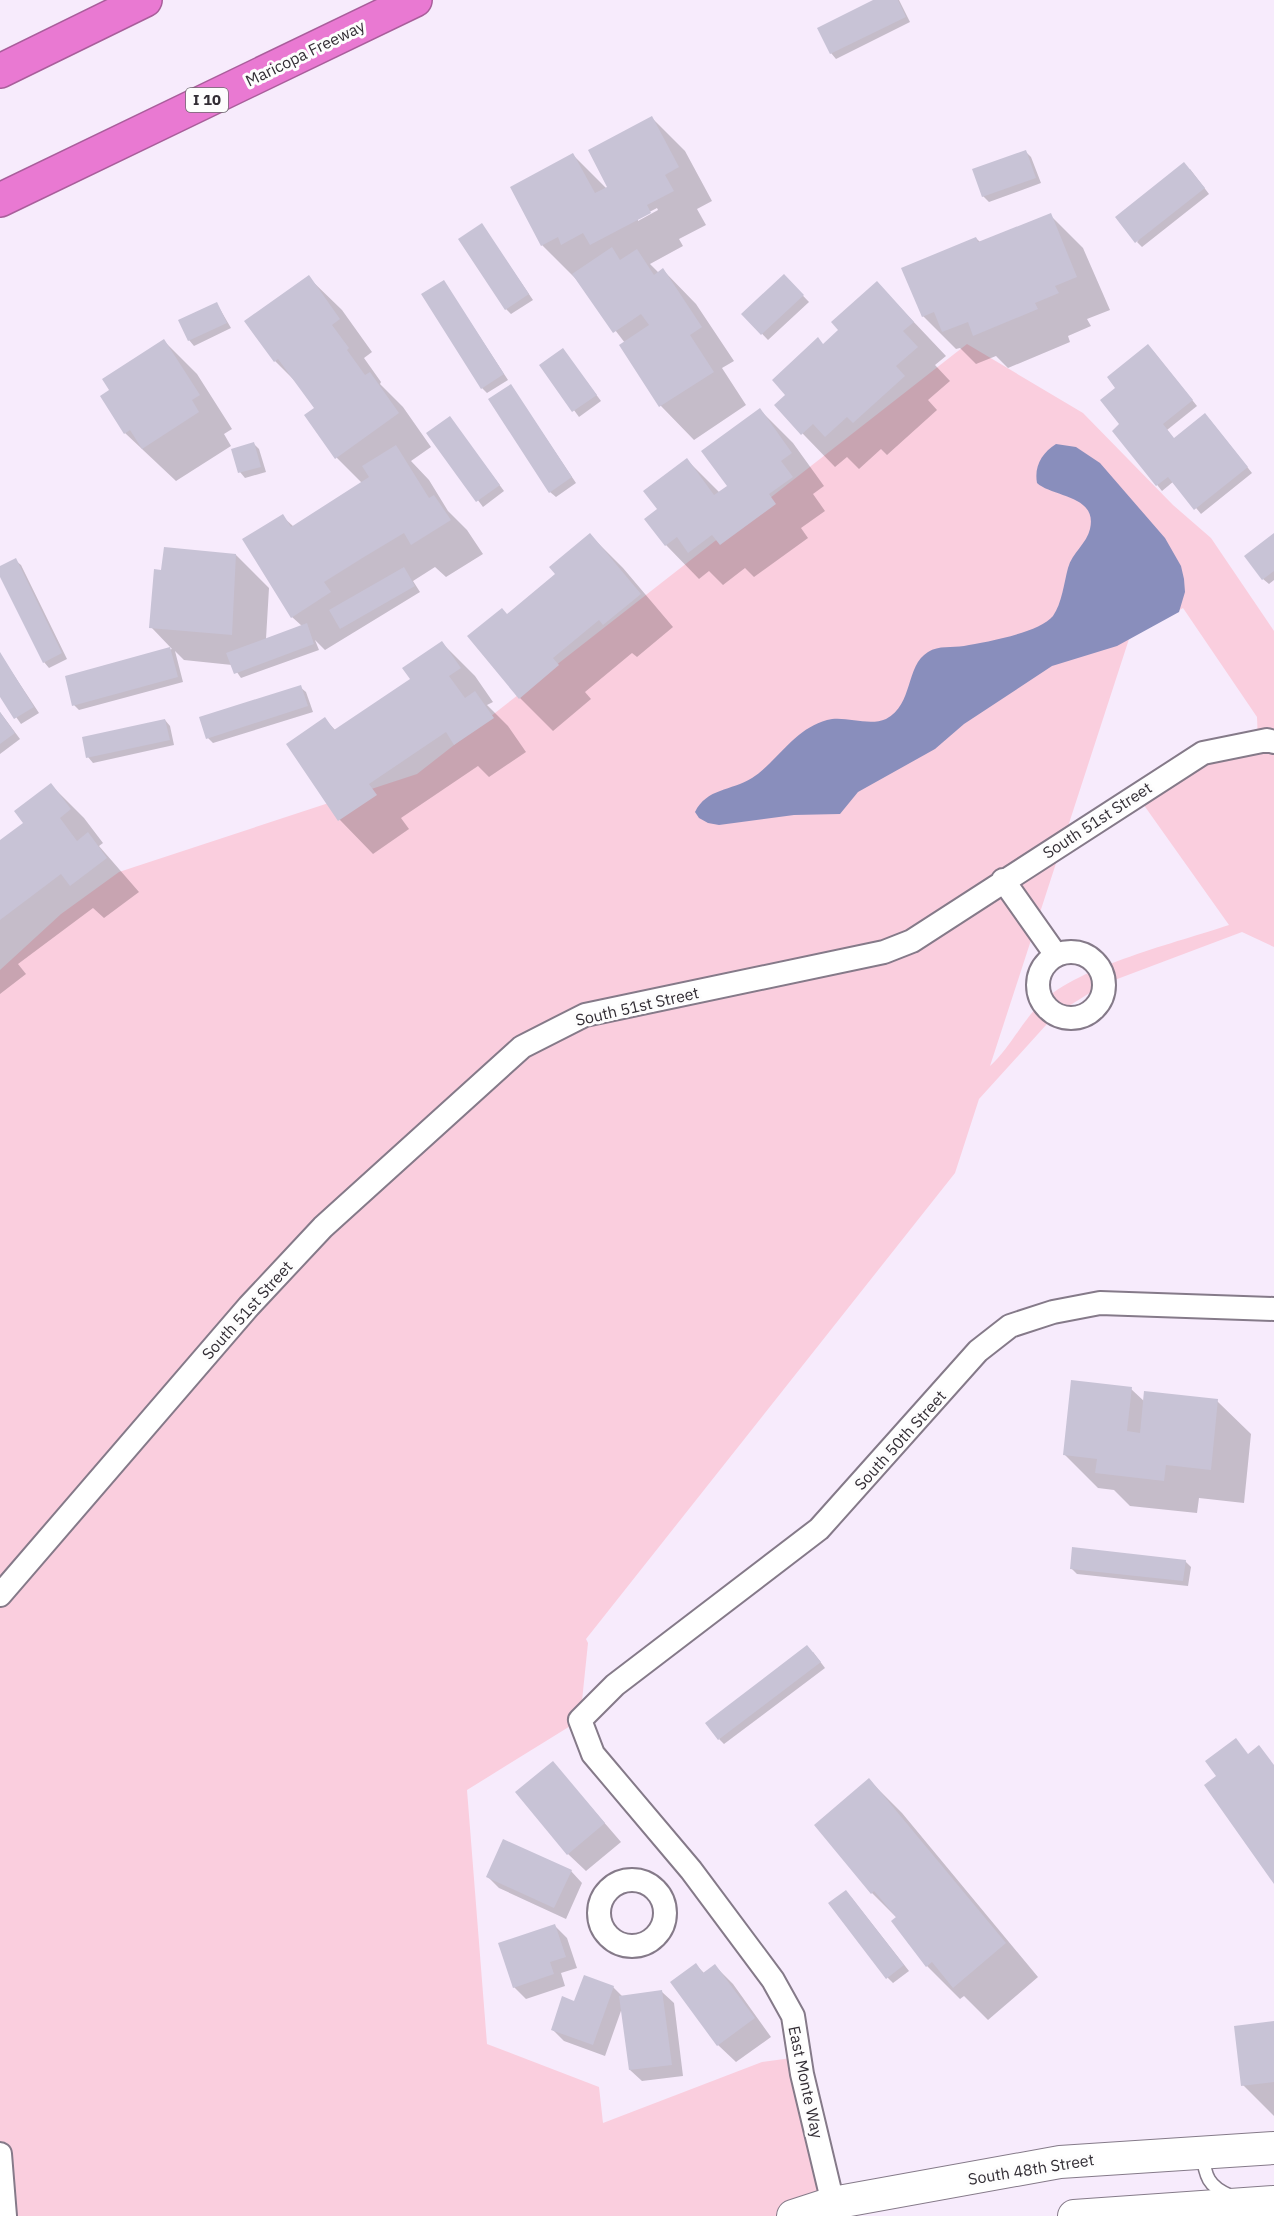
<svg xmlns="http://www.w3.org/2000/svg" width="1274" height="2216" viewBox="0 0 1274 2216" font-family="'IBM Plex Sans',sans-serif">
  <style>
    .green { fill: #facede; fill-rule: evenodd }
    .water { fill: #898ebc }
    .shadow { fill: #0003; fill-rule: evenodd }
    .building { fill: #c8c3d6 }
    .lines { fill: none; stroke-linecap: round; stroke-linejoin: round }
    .lane-casing { stroke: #857a89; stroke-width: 15 }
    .street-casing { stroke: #857a89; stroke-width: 26 }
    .secondary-casing { stroke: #857a89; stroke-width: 34 }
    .highway-casing { stroke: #a95e9b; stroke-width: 36 }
    .lane { stroke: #fff; stroke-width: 12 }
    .street { stroke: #fff; stroke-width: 22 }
    .secondary { stroke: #fff; stroke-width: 32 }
    .highway { stroke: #e979d2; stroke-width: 33 }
    .labels { text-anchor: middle; stroke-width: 6; stroke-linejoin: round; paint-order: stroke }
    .shield { fill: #fdfdfd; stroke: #6f6b70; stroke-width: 1.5 }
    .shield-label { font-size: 15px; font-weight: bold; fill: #322d34 }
    .street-label { font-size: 16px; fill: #322d34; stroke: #fdfdfd }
  </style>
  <rect width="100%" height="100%" fill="#f7ebfc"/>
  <path class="green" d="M967 344 1083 413 1173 505 1211 538 1274 631V947L1242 932 1104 984 1056 1014 979 1099 955 1173 586 1639 588 1643 580 1720 467 1790 487 2044 599 2087 603 2123 762 2062 799 2057 836 2216H0V970L61 914 119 872 417 774ZM1183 608 1257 717 1258 741 1136 794 1229 925C1179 942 1079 966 1042 1002 1022 1021 1010 1048 990 1066L1129 639Z"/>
  <path class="water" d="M1056 444 1076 447 1100 463 1165 538 1181 566 1184 579 1185 592 1179 612 1117 646 1052 666 964 724 935 749 858 792 840 814 794 815 719 825 708 823 699 818 695 812C707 788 731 791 752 778 778 761 794 729 827 720 845 715 868 727 886 719 914 704 905 666 928 652 939 645 952 648 964 646 986 642 1039 633 1053 616 1062 603 1064 583 1068 568 1072 553 1087 543 1090 529 1098 495 1052 497 1037 483 1034 466 1042 453 1056 444Z"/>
  <path class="shadow" d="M877 0H899L910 22 836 59 831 53Z
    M651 117 685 151 712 201 697 209 706 225 679 239 683 246 650 264 659 273 663 270 696 304 734 361 722 368 746 405 694 440 661 406 621 346 625 343 576 279 542 245 512 188 573 155 607 189ZM657 208 658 210 638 221V218Z
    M1026 152 1031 157 1041 183 989 202 983 196Z
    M1190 169 1209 194 1142 247 1137 242Z
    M1050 215 1083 248 1110 310 1087 319 1091 326 1068 336 1070 342 1008 368 996 356 976 364 960 348 956 349 923 316 976 238 981 243Z
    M482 225 533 300 511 314 506 309Z
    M784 276 809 302 768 340 743 314Z
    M308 277 342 310 372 352 364 358 381 382 380 384 403 407 431 447 411 461 429 480 448 511 467 530 483 554 446 577 435 567 413 581 420 592 325 650 315 640 319 650 241 678 232 665 184 660 175 651 183 682 79 710 74 705 66 677 172 649 151 627 163 571 236 555 269 588 266 639 302 626 292 617 282 516 294 527 362 483 337 458 316 409 297 383 275 361Z
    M444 282 508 380 487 393 482 388Z
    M877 283 946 356 935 365 950 381 928 400 937 410 887 455 881 449 859 469 847 457 835 467 776 406 787 395 824 345 840 330Z
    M217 304 231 328 194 346 189 340Z
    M164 341 197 374 232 429 224 434 231 446 176 481 125 433Z
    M563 350 601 401 579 417 541 365Z
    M1153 351 1197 406 1167 430 1174 439 1210 420 1252 473 1201 514 1174 481 1162 491 1114 431 1121 424 1117 388Z
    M511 386 576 483 556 497 550 492Z
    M760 410 793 443 824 486 813 494 825 511 801 528 808 538 754 577 745 568 723 585 709 571 699 579 666 545 646 519 659 510 687 460 720 493 729 486Z
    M450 418 504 491 483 507 428 433Z
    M254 444 259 449 266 472 245 478 240 472Z
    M1274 534V580L1269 584 1263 579Z
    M590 535 623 568 673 627 637 657 632 653 585 692 591 699 553 731 520 698 508 616 557 574Z
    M15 560 21 565 67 659 49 668 44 662 0 573V567Z
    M442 643 475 676 493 702 487 705 508 726 526 752 489 777 478 766 401 818 409 829 373 854 340 820 288 745 325 719 336 731 412 679Z
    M0 654 39 713 21 724 0 694Z
    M300 687 306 692 313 712 213 743 208 738Z
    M0 712 20 739 0 754Z
    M165 720 170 726 174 745 93 763 88 757Z
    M51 785 84 818 103 843 99 846 139 892 104 918 93 908 18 964 26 974 0 994V842L25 823Z
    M1131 1389 1145 1402 1217 1401 1251 1434 1244 1503 1199 1498 1197 1513 1130 1506 1114 1490 1098 1488 1064 1454Z
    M1185 1561 1191 1567 1188 1586 1077 1574 1071 1568Z
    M813 1652 825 1668 724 1744 719 1739Z
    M553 1763 621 1842 586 1871 568 1854Z
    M869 1780 902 1813 1038 1977 988 2020 964 1996 960 1999 927 1966 897 1918 872 1893Z
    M571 1871 582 1883 566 1919 499 1888 487 1876Z
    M851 1897 909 1971 893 1983 888 1978Z
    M555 1926 567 1938 577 1968 561 1973 565 1986 526 1999 514 1987Z
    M696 1965 705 1974 715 1966 733 1984 771 2037 736 2062 718 2045Z
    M613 1987 623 1997 662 1992 674 2003 683 2076 642 2081 630 2070 622 2008 605 2056 564 2041 552 2029 575 2003Z
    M1274 2023V2116L1243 2085Z"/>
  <path class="building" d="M873 0H898L906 17 830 54 817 28Z
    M652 116 679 167 665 175 674 191 647 205 651 213 590 245 583 233 561 245 558 237 541 246 510 187 573 153 595 193 607 187 588 150Z
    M1026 150 1036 178 982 197 972 169Z
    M1184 162 1205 188 1135 243 1115 217Z
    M1051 213 1077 277 1055 286 1059 293 1035 303 1038 309 973 336 968 322 942 332 934 312 922 317 901 268 976 237 978 242Z
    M482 223 529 294 505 310 458 239Z
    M612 247 620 260 637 249 654 275 663 268 702 327 690 335 714 372 659 407 619 345 649 325 641 314 613 333 572 274Z
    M784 274 804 295 761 335 741 314Z
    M309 275 340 319 332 325 349 348 347 350 365 375 370 372 399 413 335 459 304 415 314 408 278 359 274 362 244 321Z
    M444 280 504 374 481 389 421 294Z
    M877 281 914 322 903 331 918 347 896 366 905 376 853 423 847 417 825 437 813 424 801 435 774 405 785 395 772 380 818 337 823 344 838 330 831 322Z
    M217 302 227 323 188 341 178 320Z
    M164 339 200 395 192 400 199 412 142 449 130 430 124 434 100 396 109 390 102 379Z
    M1148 344 1193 400 1163 424 1174 438 1205 413 1248 467 1194 510 1168 477 1156 486 1112 431 1119 424 1100 400 1115 388 1107 377Z
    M563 348 597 395 572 412 539 365Z
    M511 384 572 477 549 493 488 399Z
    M760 408 792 453 781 461 793 477 769 494 776 504 720 545 712 535 688 553 677 537 665 546 644 519 657 509 643 491 687 458 714 495 727 486 701 451Z
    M450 416 500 485 476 502 426 433Z
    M254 442 261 467 238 473 231 449Z
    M396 445 429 498 434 495 451 520 411 545 404 533 364 557 324 582 331 592 291 618 242 539 283 514 291 527 369 477 362 466Z
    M590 533 641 594 603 625 599 620 553 658 559 665 519 699 467 636 502 608 507 614 555 574 549 567Z
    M1274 533V571L1262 580 1244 556Z
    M164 547 236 554 232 635 149 628 154 569 161 570Z
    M16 558 62 653 43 663 0 577V566Z
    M404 567 415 586 340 629 329 610Z
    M307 623 314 644 234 674 226 653Z
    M442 641 461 668 449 676 465 698 475 691 494 718 454 745 446 732 369 784 377 795 338 821 286 744 325 717 334 730 410 679 402 668Z
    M170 647 178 677 72 706 65 676Z
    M0 652 34 707 14 719 0 697Z
    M301 685 308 706 206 739 199 717Z
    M0 712 15 733 0 744Z
    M165 719 170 740 86 758 82 737Z
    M51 783 71 809 60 818 77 841 88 832 107 858 70 886 61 874 0 920V840L23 823 14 811Z
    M1071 1380 1132 1387 1127 1431 1140 1433 1144 1391 1218 1399 1211 1470 1166 1465 1164 1481 1095 1473 1097 1459 1063 1455Z
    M1072 1547 1186 1560 1183 1581 1070 1569Z
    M807 1645 821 1662 718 1740 705 1723Z
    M1236 1738 1248 1754 1259 1745 1274 1765V1884L1204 1785 1216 1776 1205 1761Z
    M553 1761 605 1823 567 1855 515 1792Z
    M869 1778 1006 1943 953 1988 932 1962 926 1967 891 1921 896 1917 874 1891 871 1894 814 1825Z
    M503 1839 572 1870 554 1908 486 1877Z
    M846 1890 904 1965 886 1979 828 1903Z
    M555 1924 566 1957 550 1962 554 1974 513 1988 498 1943Z
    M696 1963 703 1973 715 1964 755 2018 717 2046 670 1982Z
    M584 1975 614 1986 593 2045 551 2030 562 1996 574 2001Z
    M662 1990 672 2065 629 2070 619 1996Z
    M1274 2021V2082L1241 2086 1234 2026Z"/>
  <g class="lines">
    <g class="lane-casing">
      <path id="lane" d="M1202 2152C1205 2176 1208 2187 1231 2196"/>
    </g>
    <g class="street-casing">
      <path id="street" d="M1003 880 1056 955
        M1038 985a33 33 0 1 1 66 0a33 33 0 1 1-66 0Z
        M0 1595 249 1306 323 1227 522 1047 585 1015 884 952 912 941 1203 753 1267 740 1274 742
        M599 1913a33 33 0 1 1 66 0a33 33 0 1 1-66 0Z
        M0 2154 5 2216
        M836 2216 802 2074 793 2016 773 1980 691 1870 593 1754 580 1720 615 1685 819 1529 978 1351 1010 1326 1053 1312 1100 1303 1274 1309"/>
    </g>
    <g class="secondary-casing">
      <path id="secondary" d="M793 2216 833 2203 1060 2162 1274 2148
        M1074 2216 1274 2202"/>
    </g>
    <g class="highway-casing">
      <path id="highway" d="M0 71 145 0
        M0 200 415 0"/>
    </g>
    <use href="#lane" class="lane"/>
    <use href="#street" class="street"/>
    <use href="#secondary" class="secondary"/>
    <use href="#highway" class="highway"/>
  </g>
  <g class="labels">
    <rect class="shield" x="186" y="88" width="42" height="24" rx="4.5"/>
    <g class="shield-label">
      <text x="207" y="105">I 10</text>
    </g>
    <g class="street-label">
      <text transform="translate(305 53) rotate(-26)" y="6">Maricopa Freeway</text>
      <text transform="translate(1097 820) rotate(-33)" y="6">South 51st Street</text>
      <text transform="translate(637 1006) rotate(-13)" y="6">South 51st Street</text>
      <text transform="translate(247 1310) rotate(-48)" y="6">South 51st Street</text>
      <text transform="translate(900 1440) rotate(-48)" y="6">South 50th Street</text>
      <text transform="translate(806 2082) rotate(78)" y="6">East Monte Way</text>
      <text transform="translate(1031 2169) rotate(-9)" y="6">South 48th Street</text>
    </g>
  </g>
</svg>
